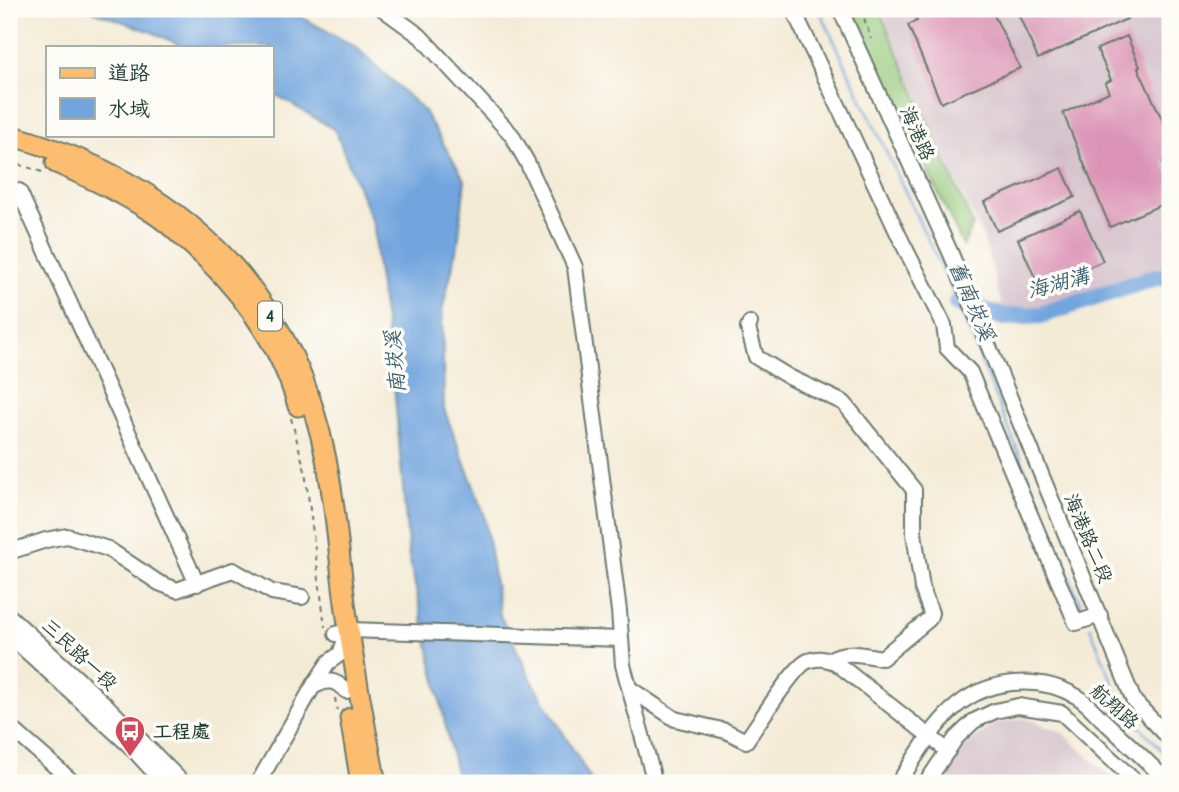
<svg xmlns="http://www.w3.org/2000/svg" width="1179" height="792" viewBox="0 0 1179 792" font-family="'Comic Neue','LXGW WenKai TC',sans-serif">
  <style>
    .industrial { fill: #d2bdc7 }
    .green { fill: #93c778; stroke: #598256; stroke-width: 2 }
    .water { fill: #72a5de; stroke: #487189; stroke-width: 2 }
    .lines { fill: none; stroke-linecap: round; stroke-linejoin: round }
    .stream { stroke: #72a5de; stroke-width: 2.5 }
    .river { stroke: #72a5de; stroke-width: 18 }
    .building { fill: #dc94b6 }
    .minor-casing { stroke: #6a7a6d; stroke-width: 18 }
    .major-casing { stroke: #6a7a6d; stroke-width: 23 }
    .path { stroke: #6a7a6d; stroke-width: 2; stroke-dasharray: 5 5; stroke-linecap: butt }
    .minor { stroke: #fff; stroke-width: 14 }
    .major { stroke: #fcbd6f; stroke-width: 19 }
    .labels { text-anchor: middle; stroke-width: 7; stroke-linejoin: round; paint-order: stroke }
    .shield { fill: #fdfcf7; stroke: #62766e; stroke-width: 2 }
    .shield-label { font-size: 18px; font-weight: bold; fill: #1f3d34 }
    .street-label { font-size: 19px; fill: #1f3d34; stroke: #fdfcf7 }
    .poi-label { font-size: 19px; font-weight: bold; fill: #1f3d34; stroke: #fdfcf7; text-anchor: start }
    .water-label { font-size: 21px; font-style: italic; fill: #3c6170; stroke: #fdfcf7 }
  </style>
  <rect width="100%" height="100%" fill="#fdfcf7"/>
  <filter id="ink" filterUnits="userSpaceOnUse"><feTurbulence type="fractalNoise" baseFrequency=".0143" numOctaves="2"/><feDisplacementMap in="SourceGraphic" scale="14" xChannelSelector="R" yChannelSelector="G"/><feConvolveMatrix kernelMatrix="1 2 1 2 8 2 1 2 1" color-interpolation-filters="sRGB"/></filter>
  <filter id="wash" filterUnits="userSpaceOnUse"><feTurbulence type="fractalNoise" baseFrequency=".00686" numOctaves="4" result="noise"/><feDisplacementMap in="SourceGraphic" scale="28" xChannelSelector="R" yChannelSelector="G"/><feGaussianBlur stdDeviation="1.57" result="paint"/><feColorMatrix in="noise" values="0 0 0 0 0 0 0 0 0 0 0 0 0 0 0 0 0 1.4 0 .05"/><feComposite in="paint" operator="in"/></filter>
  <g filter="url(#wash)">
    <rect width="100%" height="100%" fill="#f4ebd6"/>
    <path class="industrial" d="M885 9H1170V278L1156 277 1041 315 1005 317 983 236 952 173 886 22Z
      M1025 718 1063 733 1116 783H941L965 747 994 724Z"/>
    <path class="green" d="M853 9H882L883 19 973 225 963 246Z"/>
    <path class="water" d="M87 9H287L356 47 423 110 465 180 458 244 442 311 444 409 484 513 500 615 531 679 593 783H458L409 557 393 373 377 268 374 226 335 130 271 92V47H184L152 32Z"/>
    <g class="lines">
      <path class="stream" d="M819 9 953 293 1084 612
        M1090 627 1123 708 1170 759"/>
      <path class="river" d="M957 303 1005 317 1041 315 1156 277 1170 278"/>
    </g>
    <g id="blocks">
      <path class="building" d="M912 9H991L1020 68 941 103 908 25 917 21Z
        M1016 9H1122L1127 19 1038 59Z
        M1127 36 1140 67 1138 68 1170 136V158L1163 162 1170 177V201L1110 227 1063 113 1109 92 1105 83 1111 80 1097 49Z
        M1062 168 1075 197 997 231 984 202Z
        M1080 211 1103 261 1040 289 1018 239Z"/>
    </g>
  </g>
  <g filter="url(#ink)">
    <use href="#blocks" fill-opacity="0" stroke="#6a7a6d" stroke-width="2"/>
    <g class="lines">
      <g class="minor-casing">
        <path id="minor" d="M383 9 420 36 511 134 527 162 575 267 619 611 623 665 655 783
          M793 9 900 238 944 325 947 348 970 372 1076 623 1100 615
          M840 9 951 254 1134 701 1170 739
          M19 191 197 584
          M750 323 748 328 756 357 789 377 844 403 914 490V533L922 588 931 613 929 619 882 658C864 655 845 649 829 660
          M9 552 46 540 67 536 108 549 159 583 177 590 233 570 272 592 302 597
          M9 616 108 707 183 783
          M336 634 349 630 621 639
          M9 635 128 744 164 783
          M313 687C327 679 335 679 346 691
          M629 688 675 719 726 731 746 741C757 726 794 666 808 661 818 657 825 659 835 662L948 751
          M9 726 74 783
          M258 783 315 683 329 662 340 654 348 631
          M898 783C915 759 930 730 952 710 985 679 1037 674 1076 696 1086 701 1095 713 1104 721 1126 742 1148 762 1169 783
          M926 783 956 738 974 721 995 711 1018 706 1062 713 1137 783"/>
      </g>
      <g class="major-casing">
        <path id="major" d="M9 135C175 181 292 286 326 459 337 511 339 564 347 617 355 672 365 728 376 783
          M56 163C91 178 125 194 156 215 167 222 176 231 185 239 236 283 280 341 298 406
          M350 718 361 783"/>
      </g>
      <path class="path" d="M861 9 871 39
        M9 161 45 173
        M291 418 305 471 325 627
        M335 698 337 710"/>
      <use href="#minor" class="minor"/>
      <use href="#major" class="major"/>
    </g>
  </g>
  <defs>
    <g id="bus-pin" transform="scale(1.575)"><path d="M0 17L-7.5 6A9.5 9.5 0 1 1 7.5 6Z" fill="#d1495b" stroke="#fdfcf7"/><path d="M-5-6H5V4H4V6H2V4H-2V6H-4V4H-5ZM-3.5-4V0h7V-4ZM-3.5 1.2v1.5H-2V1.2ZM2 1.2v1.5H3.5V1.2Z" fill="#fff"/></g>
  </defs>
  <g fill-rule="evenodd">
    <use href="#bus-pin" x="130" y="731"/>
  </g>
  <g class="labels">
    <rect class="shield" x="258" y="301.5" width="24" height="29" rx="5"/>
    <g class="shield-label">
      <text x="270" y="322">4</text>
    </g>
    <g class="street-label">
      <text transform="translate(918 133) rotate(66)" y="7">海港路</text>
      <text transform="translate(1089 538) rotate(67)" y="7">海港路二段</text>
      <text transform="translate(80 654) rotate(43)" y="7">三民路一段</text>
      <text transform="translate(1115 706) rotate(42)" y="7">航翔路</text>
    </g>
    <g class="poi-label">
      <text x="153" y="738">工程處</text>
    </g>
    <g class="water-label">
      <text transform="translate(1058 283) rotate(-15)" y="7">海湖溝</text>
      <text transform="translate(972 301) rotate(67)" y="7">舊南崁溪</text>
      <text transform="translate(395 362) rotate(-95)" y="7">南崁溪</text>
    </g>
  </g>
  <rect width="1179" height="792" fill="none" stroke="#fdfcf7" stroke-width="35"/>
  <rect x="46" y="46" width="228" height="91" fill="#fdfcf7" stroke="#a4b0a9" stroke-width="2"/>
  <rect x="60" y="68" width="35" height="10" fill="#fcbd6f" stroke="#a4b0a9" stroke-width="2"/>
  <text x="108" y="80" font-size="21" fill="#1f3d34">道路</text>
  <rect x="60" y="98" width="35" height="21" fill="#72a5de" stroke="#a4b0a9" stroke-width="2"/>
  <text x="108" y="116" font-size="21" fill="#1f3d34">水域</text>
</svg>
